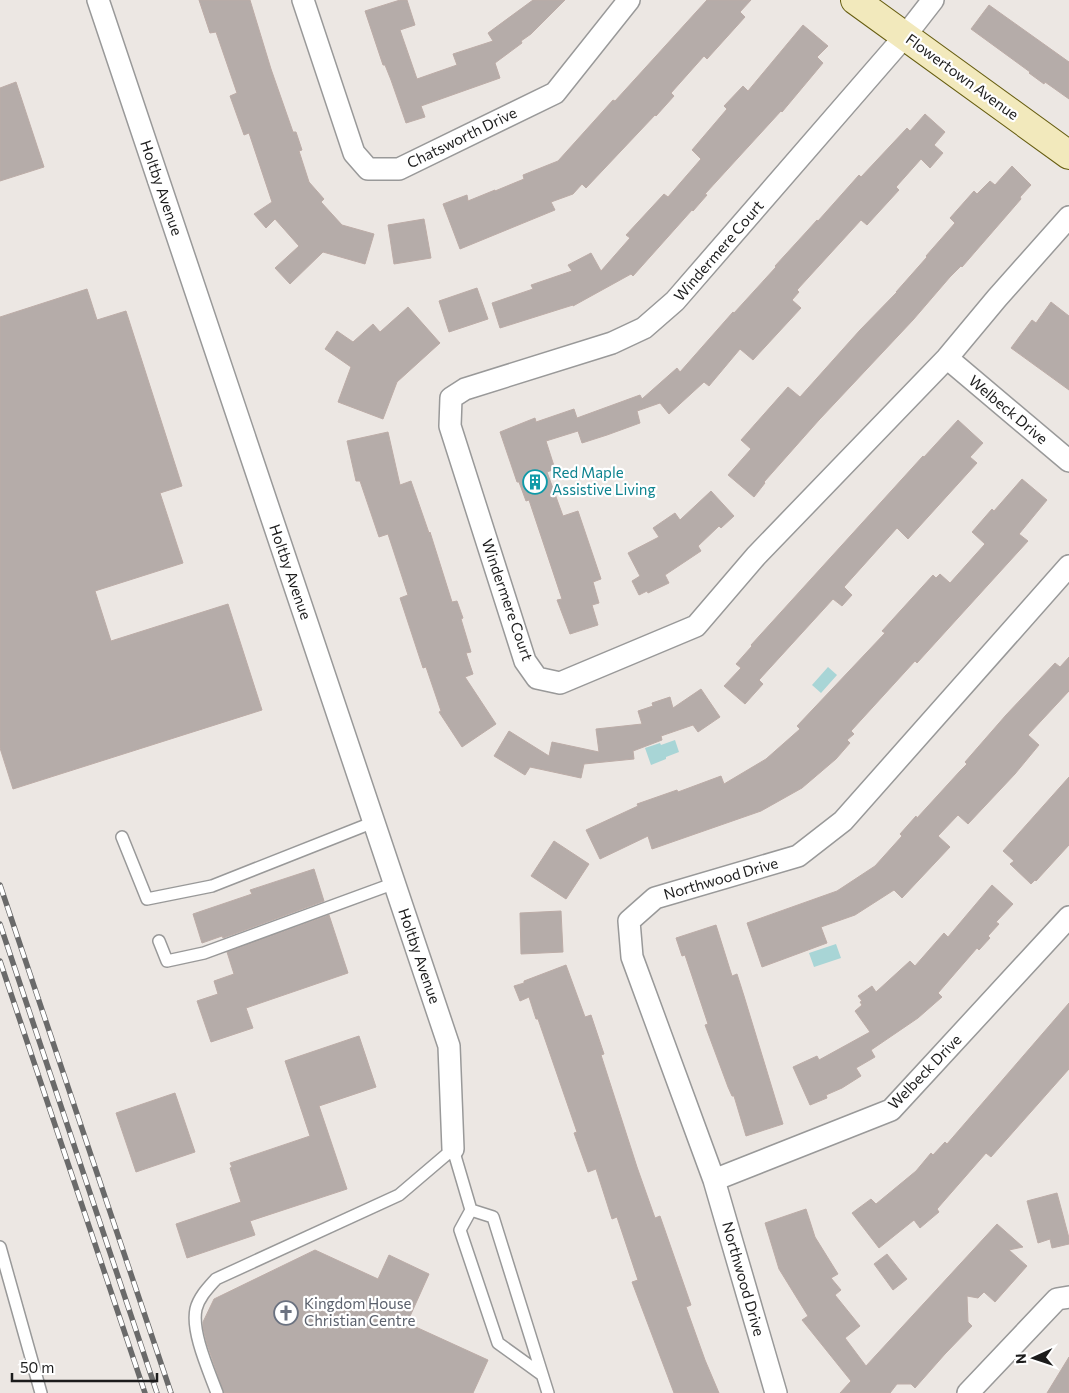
<svg xmlns="http://www.w3.org/2000/svg" width="1069" height="1393" viewBox="0 0 1069 1393" font-family="Commissioner,sans-serif">
  <style>
    .water { fill: #a8d5d6 }
    .building { fill: #b5aca9; stroke: #bcaca7 }
    .lines { fill: none; stroke-linecap: round; stroke-linejoin: round }
    .lane-casing { stroke: #999; stroke-width: 14 }
    .street-casing { stroke: #999; stroke-width: 24 }
    .secondary-casing { stroke: #665d10; stroke-width: 30 }
    .lane { stroke: #fff; stroke-width: 11 }
    .street { stroke: #fff; stroke-width: 21 }
    .secondary { stroke: #f2e9bc; stroke-width: 28 }
    .rail-casing { stroke: #6a6a6a; stroke-width: 5.5 }
    .rail { stroke: #fff; stroke-width: 4; stroke-dasharray: 11; stroke-linecap: butt }
    .labels { text-anchor: middle; stroke-width: 4.5; stroke-linejoin: round; paint-order: stroke }
    .street-label { font-size: 15px; fill: #1c1c1c; stroke: #fff }
    .culture-label { font-size: 15px; fill: #0d838f; stroke: #fff; text-anchor: start }
    .worship-label { font-size: 15px; fill: #5b616d; stroke: #fff; text-anchor: start }
  </style>
  <rect width="100%" height="100%" fill="#ece7e3"/>
  <path class="water" d="M828 667 837 675 821 693 812 685Z
    M675 740 679 752 666 757V759L651 765 645 748 660 743 661 745Z
    M836 944 841 958 814 967 809 953Z"/>
  <path class="building" d="M199 0H250L271 69 293 132H296L302 150 299 151 309 182 324 199 321 202 342 225 374 234 365 264 323 252 290 284 275 268 299 246 275 219 266 228 254 214 272 202 249 133 244 135 230 96 237 93 216 32 210 33Z
    M400 0H407L415 25 400 30 417 79 457 65 453 54 493 41 488 33 533 0H565L531 34 521 41 522 43 495 63 500 78 421 106 425 117 406 123 391 80 385 65H383L365 11Z
    M707 0H751L740 12 745 17 707 59 704 56 671 93 674 96 656 116 655 115 586 188 582 184 573 194 551 202 555 210 460 249 443 204 467 195 468 201 495 190V191L524 179 523 175 558 161 613 100 615 101Z
    M989 5 1069 62V99L1045 82 1044 84 1029 73 1030 72 971 29Z
    M803 25 828 46 817 57 823 63 782 112 781 111 705 194 707 195 693 211 692 210 633 276 631 274 573 306V305L500 328 492 303 533 289 531 285 572 271 568 265 591 253 601 271 630 238 626 235 664 194 668 197 701 159 692 150 727 109 724 106 743 86 748 91Z
    M16 82 44 167 0 181V88Z
    M925 114 945 132 934 145 943 153 930 168 921 159 896 187 899 190 867 225 861 220 797 290 799 292 792 300 801 308 753 360 740 349 709 386 704 382 669 414 660 403 637 411 640 423 607 435 582 443 578 431 546 441 555 469 547 472 563 516 578 511 601 579 593 582 599 603 592 605 598 625 570 634 557 600 562 599 529 500 526 501 519 482H517L500 432 535 418 536 422 574 409 577 418 640 395 642 399 677 368 680 372 733 312 734 313 776 267 775 266 808 230 817 220 818 221 859 175 861 177 907 128 910 131Z
    M1012 166 1031 185 1020 197 1021 199 962 267 961 266 950 277 913 320 819 420 764 482 765 483 754 497 728 475 751 449 741 440 788 387 800 397 860 330 897 292H896L927 257 926 256 955 223 950 218 974 191 977 194 990 181 995 185Z
    M424 219 431 258 394 264 388 225Z
    M477 288 488 319 449 332 439 301Z
    M87 289 97 320 126 311 182 486 160 493 183 563 95 591 111 641 228 604 262 710 13 789 0 748V317Z
    M1051 302 1069 316V390L1011 348 1032 320 1036 323Z
    M408 307 440 343 397 382 383 419 338 402 351 367 325 349 337 331 353 342 373 324 380 332Z
    M958 420 983 443 970 457 977 463 908 539 897 528 844 587 852 595 842 606 833 599 759 680 763 684 745 704 724 686 741 668 736 664 752 646 751 645 923 456 924 457Z
    M388 432 400 485 411 481 429 533 430 532 452 602 457 601 463 618 461 619 471 652 466 653 473 674 465 677 496 724 462 747 439 712 441 711 426 667 423 668 400 598 408 595 388 534 379 537 360 481H356L347 441Z
    M1022 479 1047 500 1019 534 1028 541 917 663 915 661 851 731 854 734 847 740 850 743 836 759 802 788 761 811 652 849 648 836 600 859 586 830 638 806 637 804 677 790 678 792 721 776 724 784 766 759 800 729 797 726 885 633 882 631 933 575 936 578 940 574 950 583 985 544 972 532 992 509 994 511Z
    M711 491 734 516 721 528 719 526 698 546 701 551 665 575 669 583 648 593 647 591 639 595 632 581 640 576 628 553 659 537 653 528 675 513 680 520Z
    M1069 657V691L1028 735 1039 745 1015 774 968 824 958 815 938 836 950 847 902 898 894 890 855 915 821 927 827 943 762 967 747 923 837 891 875 866 902 836 900 834 916 816 917 818 960 771 967 764 965 762 1006 715 1055 663 1060 667Z
    M701 689 720 717 698 732 693 725 661 736 662 740 633 751 634 759 584 764 581 778 530 767 525 775 494 756 509 731 549 756 552 742 599 752 596 729 642 724 638 711 653 706 652 703 670 697 673 708Z
    M1069 777V845L1036 881 1035 880 1031 884 1010 864 1014 861 1003 851Z
    M554 841 589 864 566 899 531 876Z
    M314 869 324 901 223 938 222 936 202 943 193 914 252 894 250 890Z
    M992 885 1013 904 996 922 999 924 988 936 990 938 979 950 977 948 938 993 942 997 918 1018 871 1050 875 1057 856 1068 861 1076 842 1088 826 1095 827 1098 810 1105 793 1067 817 1056 819 1060 870 1032 855 1011 862 1005 860 1002 862 1001 858 996 872 986 876 992 910 961 915 966 944 933 948 937Z
    M561 911 563 952 521 954 520 913Z
    M329 915 348 973 246 1008 253 1028 211 1042 197 1001 218 994 214 981 234 974 227 952Z
    M716 925 732 976 737 974 744 996 783 1124 746 1136 734 1096H732L728 1087 705 1025 708 1024 685 955 682 956 676 938Z
    M566 965 585 1017 591 1015 604 1054 601 1055 637 1167 655 1218 660 1216 691 1305 686 1307 705 1360 719 1393H674L632 1282 638 1280 617 1217 612 1219 596 1169 588 1172 574 1133 577 1132 538 1019H536L529 997 520 1001 514 986 524 983V981Z
    M1069 1003V1069L991 1157 986 1153 937 1209 939 1212 920 1228 914 1220 879 1248 852 1213 871 1199 876 1204 916 1171 931 1153 933 1155 945 1142 947 1144Z
    M359 1036 376 1087 319 1106 347 1189 250 1221 255 1235 187 1258 176 1224 241 1202 230 1168 232 1167 230 1163 310 1136 285 1061Z
    M175 1093 195 1152 136 1172 116 1113Z
    M1057 1193 1069 1238V1244L1052 1248 1050 1239 1038 1243 1027 1201Z
    M806 1209 815 1237 838 1274 831 1278 841 1290 835 1295 860 1326 845 1338 866 1366 997 1224 1023 1247 1009 1250 1027 1266 995 1302 984 1292 978 1298 967 1296 968 1322 972 1326 945 1354 915 1388 911 1384H897L890 1393H840L851 1381 802 1320 808 1316 779 1269 765 1223Z
    M315 1250 378 1279 389 1255 429 1274 407 1323 488 1360 473 1393H224L207 1344 203 1328V1322L214 1299Z
    M887 1254 907 1279 893 1290 874 1264Z
    M1069 1357V1393H1047Z"/>
  <g class="lines">
    <g class="lane-casing">
      <path id="lane" d="M122 837 147 899 212 886 374 822
        M159 941 167 961 204 953 395 883
        M0 1247 41 1393
        M541 1374 498 1343 460 1230 471 1210 493 1217 548 1393
        M217 1393C209 1371 191 1332 196 1309 199 1297 208 1288 216 1279L399 1195 453 1149 471 1210"/>
    </g>
    <g class="street-casing">
      <path id="street" d="M98 0 449 1046 453 1149
        M303 0 354 153 368 169H399L555 93 629 0
        M933 0 905 36 675 301 644 328 612 343 465 389 451 398 450 426 525 661 537 678 560 683 696 626 756 556 947 358 997 298 1069 217
        M947 358 1069 461
        M714 1180 891 1110 1069 917
        M776 1393 714 1180 632 957 629 921 655 898 798 856 843 821 1069 566
        M968 1393 1057 1299 1069 1297"/>
    </g>
    <g class="secondary-casing">
      <path id="secondary" d="M855 0 1069 155"/>
    </g>
    <use href="#lane" class="lane"/>
    <use href="#street" class="street"/>
    <use href="#secondary" class="secondary"/>
    <g class="rail-casing">
      <path id="rail" d="M0 885 171 1393
        M0 924 157 1393
        M0 961 145 1393"/>
    </g>
    <use href="#rail" class="rail"/>
  </g>
  <defs>
    <g id="building-ring" transform="scale(1.25)"><circle r="9.5" fill="#fff" stroke="#0f9aa8" stroke-width="1.5"/><path d="M-4-6H4V6H1V3H-1V6H-4ZM-2.5-4.3h1.7v1.8h-1.7ZM.8-4.3h1.7v1.8H.8ZM-2.5-1h1.7V.8h-1.7ZM.8-1h1.7V.8H.8Z" fill="#0f9aa8"/></g>
    <g id="church-ring" transform="scale(1.25)"><circle r="9.5" fill="#fff" stroke="#6b7280" stroke-width="1.5"/><path d="M-1.2-6h2.4v3.5h3.3v2.4h-3.3V6h-2.4V-.1h-3.3v-2.4h3.3Z" fill="#6b7280"/></g>
  </defs>
  <g fill-rule="evenodd">
    <use href="#building-ring" x="535" y="482"/>
    <use href="#church-ring" x="286" y="1313"/>
  </g>
  <g class="labels">
    <g class="street-label">
      <text transform="translate(962 77) rotate(36)" y="5">Flowertown Avenue</text>
      <text transform="translate(462 138) rotate(-26)" y="5">Chatsworth Drive</text>
      <text transform="translate(161 188) rotate(71)" y="5">Holtby Avenue</text>
      <text transform="translate(719 251) rotate(-49)" y="5">Windermere Court</text>
      <text transform="translate(1008 410) rotate(40)" y="5">Welbeck Drive</text>
      <text transform="translate(290 572) rotate(71)" y="5">Holtby Avenue</text>
      <text transform="translate(507 600) rotate(71)" y="5">Windermere Court</text>
      <text transform="translate(721 879) rotate(-16)" y="5">Northwood Drive</text>
      <text transform="translate(419 956) rotate(71)" y="5">Holtby Avenue</text>
      <text transform="translate(925 1072) rotate(-46)" y="5">Welbeck Drive</text>
      <text transform="translate(743 1279) rotate(74)" y="5">Northwood Drive</text>
    </g>
    <g class="culture-label">
      <text x="552" y="478">Red Maple<tspan x="552" dy="17">Assistive Living</tspan></text>
    </g>
    <g class="worship-label">
      <text x="304" y="1309">Kingdom House<tspan x="304" dy="17">Christian Centre</tspan></text>
    </g>
  </g>
  <g transform="translate(1034 1358) rotate(267)" stroke="#ffffff" stroke-width="4" paint-order="stroke">
  <path d="M0-4L9 19L0 12L-9 19Z" fill="#1c1c1c"/>
  <text y="-8" font-size="14" font-weight="bold" text-anchor="middle" fill="#1c1c1c">N</text>
  </g>
  <path d="M12 1373v8h145v-8" fill="none" stroke="#1c1c1c" stroke-width="2.5"/>
  <text x="20" y="1373" font-size="15" fill="#1c1c1c" stroke="#ffffff" stroke-width="4" paint-order="stroke">50 m</text>
</svg>
